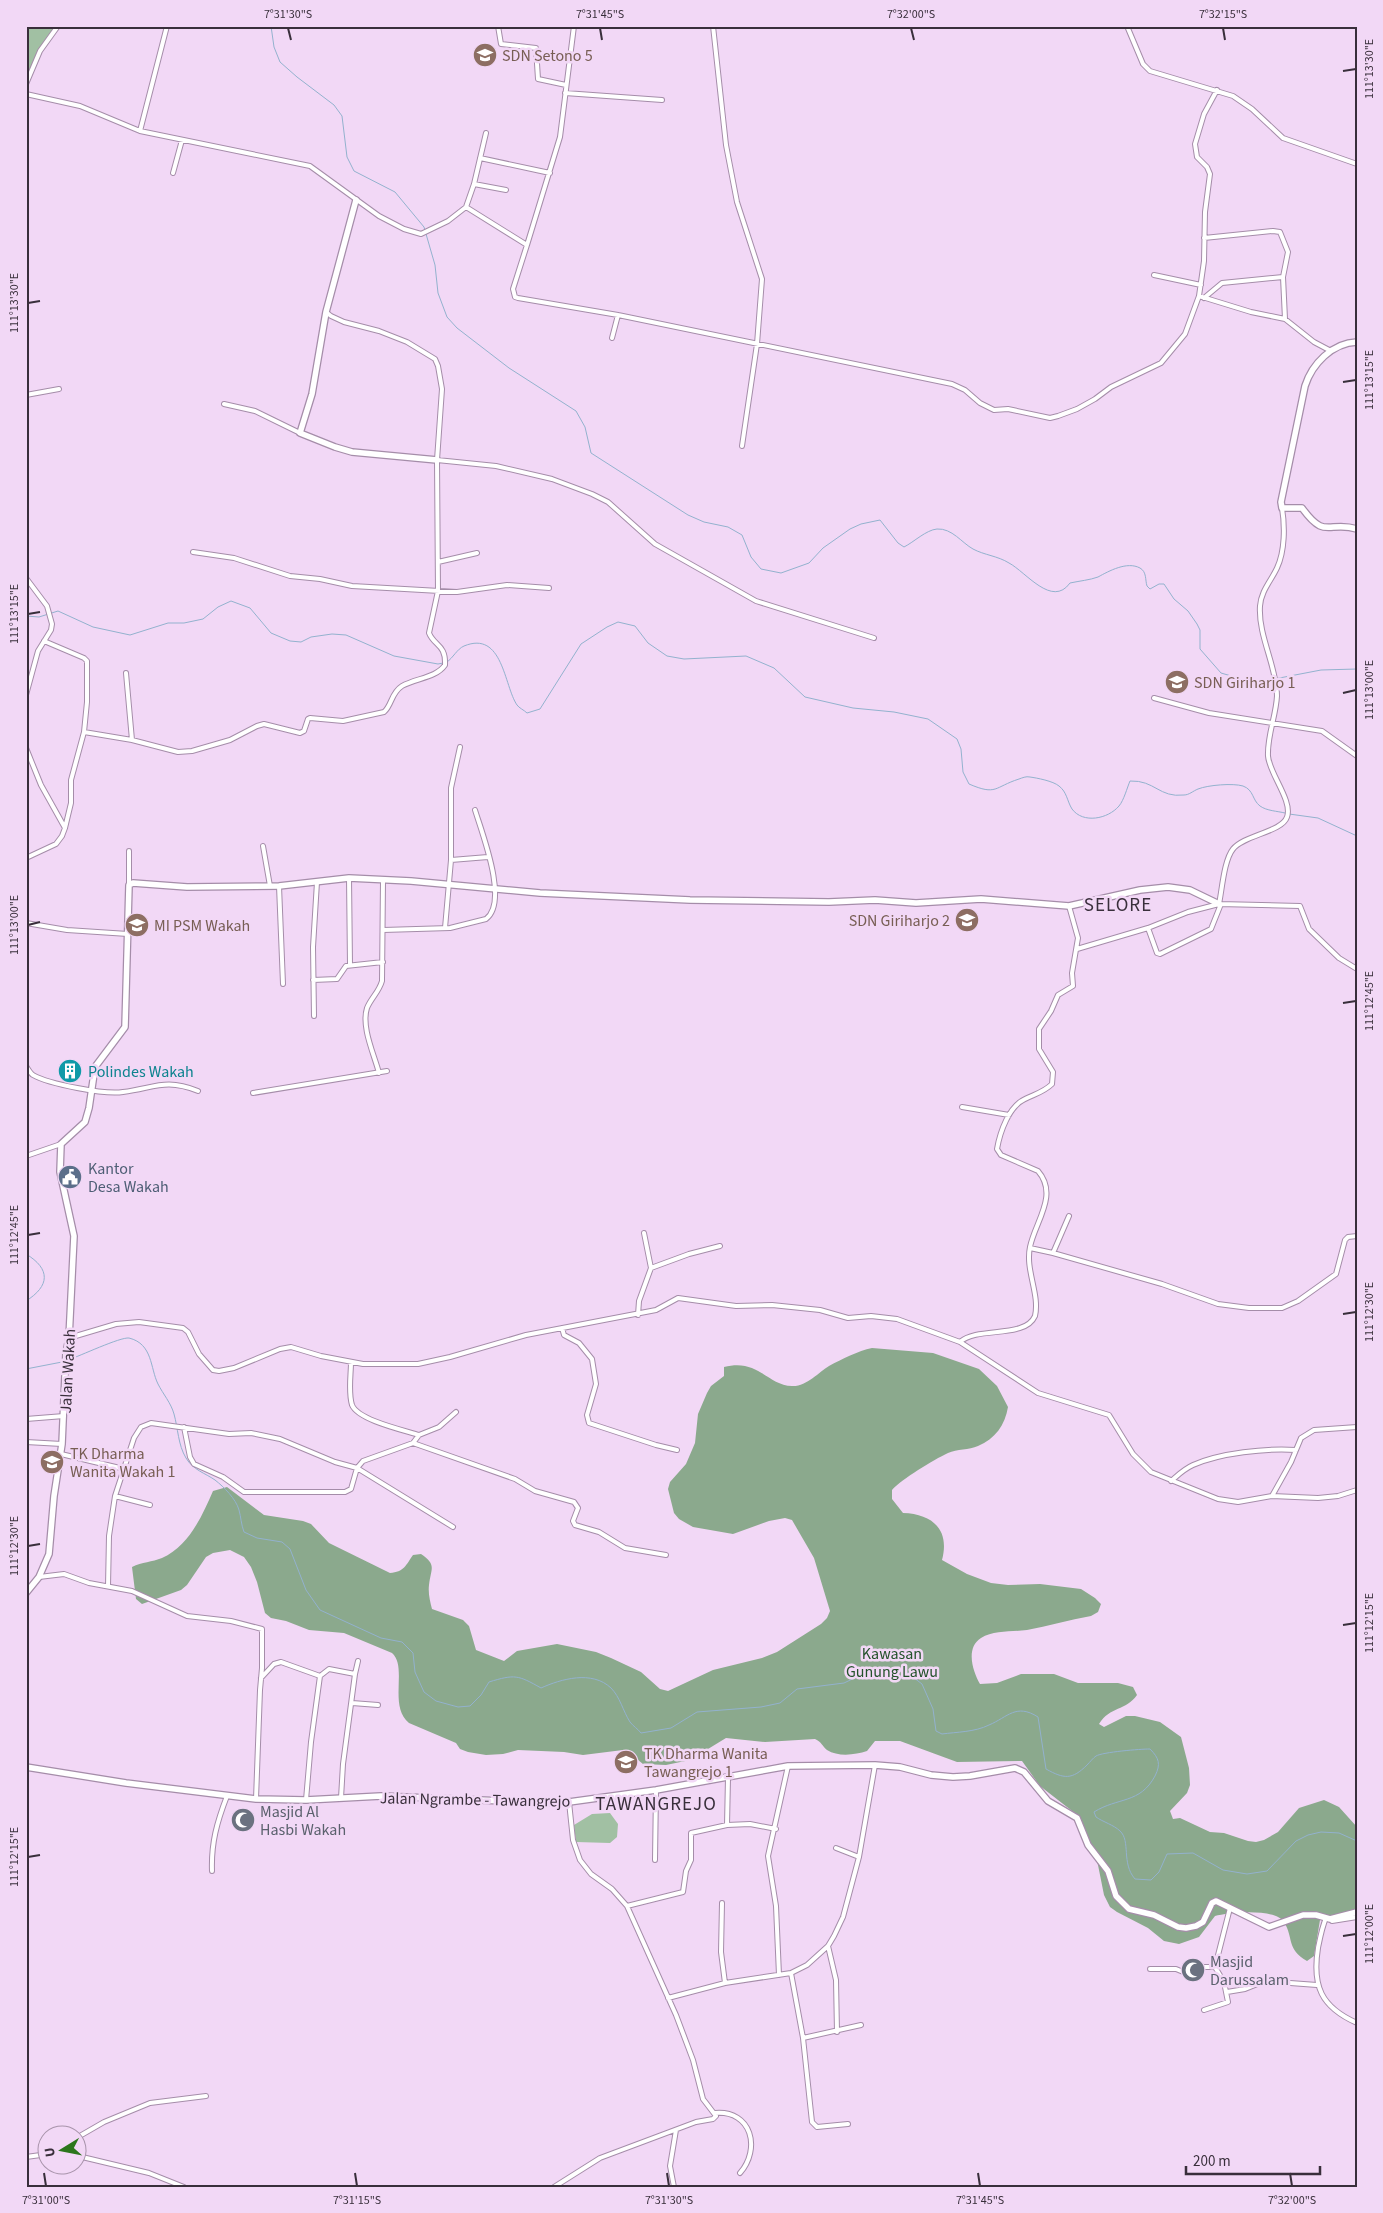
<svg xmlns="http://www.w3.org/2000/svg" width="1383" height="2213" viewBox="0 0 1383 2213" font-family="'Source Sans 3',sans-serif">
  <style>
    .green { fill: #a1c0a3 }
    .forest { fill: #8ba98d }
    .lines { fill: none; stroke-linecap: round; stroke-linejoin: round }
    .stream { stroke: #93b2ce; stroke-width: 1 }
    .street-casing { stroke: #a58da9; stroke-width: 6 }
    .secondary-casing { stroke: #a58da9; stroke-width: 8 }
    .street { stroke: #fff; stroke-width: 4 }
    .secondary { stroke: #fff; stroke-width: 5.5 }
    .ticks { fill: none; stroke: #392f3b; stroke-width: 2 }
    .labels { text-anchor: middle; stroke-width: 5; stroke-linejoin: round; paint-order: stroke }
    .education-label { font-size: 16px; fill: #785e54; stroke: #f2d8f6; text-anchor: start }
    .culture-label { font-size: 16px; fill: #0d838f; stroke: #f2d8f6; text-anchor: start }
    .service-label { font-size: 16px; fill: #4e5e75; stroke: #f2d8f6; text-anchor: start }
    .street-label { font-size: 16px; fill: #392f3b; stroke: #f2d8f6 }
    .park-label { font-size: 16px; fill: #23522a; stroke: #f2d8f6 }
    .worship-label { font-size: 16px; fill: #5b616d; stroke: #f2d8f6; text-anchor: start }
    .quarter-label { font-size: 19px; letter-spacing: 1px; fill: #392f3b; stroke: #f2d8f6 }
    .neatline { fill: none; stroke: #392f3b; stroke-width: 2 }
    .ticks-label { font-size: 12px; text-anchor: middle; fill: #392f3b }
  </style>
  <rect width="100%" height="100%" fill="#f2d8f6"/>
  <path class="green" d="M26 26H57L40 51 26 85Z
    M610 1813 618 1824 617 1837 610 1843 576 1842 574 1825 592 1814Z"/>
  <path class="forest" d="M872 1348 933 1353 979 1369 997 1386 1008 1407C1005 1425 995 1439 978 1446 969 1450 957 1449 948 1453 933 1460 902 1479 892 1490V1499L903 1513C933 1514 950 1530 942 1560L967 1574 991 1583 1008 1585 1040 1584 1081 1589 1095 1598 1101 1604 1098 1612 1091 1616C1069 1620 1048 1626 1027 1630 1012 1632 994 1630 981 1638 965 1648 973 1672 980 1684L997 1683 1021 1674H1054L1078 1683H1118L1133 1687 1137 1695C1126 1711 1110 1706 1099 1724L1104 1727 1126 1716H1135L1160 1722 1181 1737 1189 1768 1190 1785 1187 1793 1170 1811 1173 1819 1180 1818 1210 1832 1224 1833 1248 1841 1256 1842 1264 1840 1278 1832 1299 1808 1324 1800 1339 1807 1357 1827V1911L1337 1914 1320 1920 1314 1956 1307 1961C1286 1949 1294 1938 1284 1922 1275 1908 1229 1912 1215 1916L1199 1937 1179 1944 1164 1941 1148 1928 1117 1912 1110 1907 1104 1895 1098 1865 1082 1822 1076 1814 1040 1786 1022 1761 957 1762 900 1741H875L867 1751C855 1755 838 1757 827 1750 822 1746 822 1742 815 1739L765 1742 726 1738 690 1760 666 1765 643 1764 627 1751 623 1750 583 1755 564 1752 518 1750 503 1754 486 1755 468 1752 460 1749 456 1743 409 1723C388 1706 408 1667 392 1653L344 1633 309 1630 286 1621 271 1618 265 1613 257 1582 251 1567 244 1557 230 1550 213 1553 206 1557 187 1585 181 1590 142 1604 136 1599 132 1567C142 1562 152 1562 162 1558 189 1546 202 1516 213 1491L227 1487 264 1515 303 1521 311 1524 329 1543 390 1573C404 1572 406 1565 413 1555L421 1554C437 1565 431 1568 429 1585 428 1593 430 1601 432 1609L463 1620 469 1626 476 1650 504 1661 517 1651 557 1644 596 1652 611 1658 641 1672 660 1689 668 1691 713 1670 762 1658 777 1652 821 1624 827 1618 830 1611 814 1558 792 1520 785 1518 769 1521 733 1534 693 1527 679 1519 674 1513 668 1489 670 1482 686 1464 695 1443 698 1414 707 1393 711 1386 724 1376V1367C758 1358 767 1385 792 1386 806 1387 819 1372 829 1366 842 1359 858 1351 872 1348Z"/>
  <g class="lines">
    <path class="stream" d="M271 26 274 47 280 62 297 77 334 105 342 116 347 157 354 171 395 192 424 227 435 265 438 293 447 317 457 328 509 368 576 411 585 427 591 453 688 515 704 522 728 527 742 535 751 557 761 569 781 573 809 563 823 548 850 529 861 524 880 520 898 543 904 547C914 542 926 530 937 529 952 528 962 543 973 549 984 555 998 556 1009 563 1026 572 1052 608 1070 583 1079 581 1090 580 1098 577 1109 571 1127 561 1140 568 1147 572 1145 580 1147 586L1150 589 1159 584H1164L1174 599 1188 611 1197 624 1200 630V649L1221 673 1245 680H1269L1321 670 1357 669
      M26 616 39 617 58 611 93 627 130 635 168 623H184L203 619 218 607 231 601 250 608 271 633 290 641 301 642 311 637 332 634 346 635 394 656 438 664 443 663
      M447 662C453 658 457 649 464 646 503 630 504 686 517 705 519 708 524 710 527 713L540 709 581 644 607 627 618 622 635 626 648 643 667 656 684 659 746 656 774 668 805 697 853 708 894 712 928 719 957 739 961 749 963 772 969 784C997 796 994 787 1019 779 1022 778 1026 776 1030 777 1037 778 1053 781 1059 786 1067 792 1067 801 1072 809 1083 824 1108 819 1119 806 1124 800 1127 788 1130 781 1155 780 1159 798 1184 795 1189 795 1193 791 1198 789 1208 785 1233 783 1243 786 1254 790 1252 800 1260 806 1267 811 1277 811 1285 813
      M1289 814 1318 818 1357 836
      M26 1254C51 1269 50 1286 26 1301
      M68 1360C80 1356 120 1337 129 1338 153 1344 150 1368 158 1384 163 1394 171 1403 174 1414 178 1428 178 1445 186 1458 193 1470 205 1473 215 1480 224 1487 236 1499 239 1510 241 1517 241 1524 244 1532L257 1538 282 1542 290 1549 306 1590 320 1610 381 1638 402 1642 413 1653 415 1672 424 1692 436 1701 458 1707 470 1706 481 1695 489 1682C515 1674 518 1675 541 1688 561 1679 592 1670 611 1688 620 1697 623 1711 630 1722 633 1726 638 1729 641 1733L671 1728 697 1712 761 1707 780 1703 797 1689 844 1683 861 1675 905 1671 922 1684 933 1709 936 1731 942 1734C957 1732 975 1732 989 1725 1008 1717 1016 1703 1038 1717L1046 1769C1064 1779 1072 1780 1087 1765 1090 1762 1093 1758 1096 1756 1103 1752 1140 1749 1150 1749 1159 1758 1161 1764 1155 1776 1140 1804 1118 1797 1094 1812L1096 1817C1103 1822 1114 1825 1120 1831 1131 1841 1121 1863 1135 1879L1151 1880 1159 1872 1167 1854 1193 1853 1223 1870 1247 1874 1267 1871 1296 1841 1308 1835 1321 1832 1339 1833 1357 1841
      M26 1369 62 1362"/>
    <g class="street-casing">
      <path id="street" d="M498 26 501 44 536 48 538 79 566 85
        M713 26 726 145 737 202 762 279 757 344 742 446
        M1127 26 1143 64 1150 71 1233 96 1252 109 1283 138 1357 164
        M26 84 40 51 58 26
        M565 93 662 100
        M26 94 80 106 140 131 310 166 379 216 404 229 421 234 448 221 466 207 527 245 513 289 515 297 518 298 618 315 952 384 965 390 980 403 994 410 1008 409 1050 418 1058 416 1077 409 1095 399 1111 387 1161 363 1185 334 1199 296 1251 312 1285 319 1314 342 1331 351
        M140 131 167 26
        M480 158 550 173
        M173 173 182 140
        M474 184 506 190
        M466 207 474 184 486 133
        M1204 238 1273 231 1280 232 1288 252 1283 277 1285 319
        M527 245 560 137 574 26
        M1154 275 1201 285
        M1199 296 1204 261 1205 212 1210 174 1207 167 1197 157 1195 144 1204 114 1217 90
        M1204 298 1222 283 1283 277
        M612 338 618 315
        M26 395 59 389
        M224 404 255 411 300 433
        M437 460 496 466 552 479 592 494 608 502 655 544 756 601 874 638
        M193 552 234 558 290 576 320 579 352 586 457 592 507 585 549 588
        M438 562 477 553
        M26 578 47 606 52 624 51 630 38 651 26 695
        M126 673 132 740
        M1154 698 1209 713 1322 731 1357 756
        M84 732 132 740 178 752 192 751 230 740 257 726 264 724 300 733 304 731 308 719 310 718 343 721 384 712C392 705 391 693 402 686 416 678 436 678 445 665 446 644 434 646 429 633L438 591 437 460 442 389 438 366 435 359 407 342 379 331 344 322 331 316 326 312
        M26 748 41 785 65 828
        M263 846 270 886
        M26 858 56 844 62 836 65 828 71 803V780L84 732 87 702V661L84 658 44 641
        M451 860 488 857
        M349 878 350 965
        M129 885V851
        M279 886 283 984
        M1219 904C1222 890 1224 860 1233 849 1244 835 1282 832 1287 817 1293 801 1269 773 1268 756 1267 736 1276 716 1277 696 1277 667 1258 636 1260 606 1261 591 1271 581 1277 568 1285 551 1285 526 1282 508
        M26 923 67 930 128 934
        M445 928 451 860V788L460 747
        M1148 928 1157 953 1160 954 1211 929 1221 904
        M383 930 450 928 486 919C509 902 482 833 475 810
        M1077 949 1148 928 1188 912 1219 904 1300 906 1309 929 1339 958 1357 969
        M313 980 337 979 346 966 383 962
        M314 1016 313 947 317 882
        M26 1066C28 1069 30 1073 33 1075 49 1084 105 1095 123 1092 155 1088 165 1078 198 1091
        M379 1073C374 1054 361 1027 367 1008 371 998 379 992 382 981L383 881
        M253 1093 387 1071
        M962 1107 1009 1115
        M26 1156 61 1144
        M644 1233 651 1268
        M1030 1248 1053 1253 1162 1284 1218 1304 1249 1308H1282L1298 1301 1336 1274 1345 1240 1348 1237 1357 1236
        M1053 1253 1069 1216
        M638 1315 639 1301 651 1268 689 1254 720 1246
        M562 1328 564 1335 579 1343 592 1359 596 1384 587 1415 589 1423 656 1445 677 1450
        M69 1338 116 1324 139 1322 183 1328 188 1332 199 1354 213 1370 219 1371 234 1368 280 1349 291 1347 321 1356 363 1364H418L450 1357 526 1335 656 1310 678 1298 736 1306 772 1305 820 1310 848 1318 871 1316 897 1319 960 1342 1038 1393 1109 1415 1133 1454 1151 1472 1218 1499 1238 1502 1272 1496 1318 1498 1338 1496 1357 1490
        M960 1342C978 1326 1025 1339 1035 1316 1040 1294 1025 1270 1030 1247 1035 1222 1059 1195 1038 1171L1001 1155 997 1149C1000 1132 1009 1106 1025 1099 1035 1094 1044 1092 1052 1084L1053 1072 1039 1049V1029L1051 1011 1058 995 1073 986 1072 973 1078 938 1069 906
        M351 1362C351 1375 348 1392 352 1405 358 1420 403 1430 419 1435
        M26 1419 64 1416
        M184 1427 190 1457 194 1464 223 1477 244 1492H345L351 1489 357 1468 363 1461 413 1443 419 1435 439 1427 456 1412
        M26 1442 62 1444
        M413 1443 515 1479 535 1491 574 1502 578 1508 573 1521 575 1525 599 1532 625 1548 666 1555
        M61 1454 124 1469
        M1171 1481C1178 1475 1184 1469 1193 1465 1220 1453 1266 1448 1296 1450
        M115 1496 150 1505
        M1272 1496 1291 1462 1301 1438 1314 1430 1357 1427
        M39 1577 64 1574 89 1583 132 1591 187 1616 231 1621 262 1629V1668L260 1690 256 1799
        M108 1586 109 1536 115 1496 134 1438 141 1427 151 1423 229 1434 251 1433 280 1439 335 1462 357 1468 453 1527
        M355 1674 358 1661
        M261 1678 274 1664 281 1662 320 1676
        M352 1703 378 1705
        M728 1778 727 1825 750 1824 776 1829
        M306 1800 311 1742 320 1676 329 1669 355 1674 343 1764 341 1798
        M836 1848 859 1857
        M655 1860 656 1790
        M212 1871C211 1843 217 1822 227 1796
        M722 1903 721 1952 725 1983
        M627 1906 683 1892 686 1871 691 1860V1833L727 1825
        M1326 1918C1322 1927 1320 1938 1318 1948 1312 1986 1321 2007 1357 2023
        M1332 1921 1357 1917
        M828 1946 836 1980 837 2032
        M1150 1969H1176L1193 1976 1198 1973 1201 1967H1215
        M791 1973 803 2038 812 2122 817 2127 848 2124
        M779 1975 776 1906 768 1856 788 1766
        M1227 1992 1245 1989 1265 1981 1317 1985
        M668 1998 725 1983 791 1973 807 1965 828 1946 834 1936 843 1917 859 1857 875 1765
        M1204 2010 1228 2002 1224 1982 1215 1967 1230 1908
        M803 2038 861 2025
        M715 2113C752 2110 761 2149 740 2173
        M78 2137 104 2122 150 2103 206 2096
        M78 2156 149 2173 184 2187
        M26 2157 48 2154
        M554 2187 600 2158 696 2122 713 2119 716 2116 703 2099 693 2060 676 2015 627 1906 612 1889 591 1874 580 1860 573 1840 569 1802
        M674 2187 670 2166 676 2130"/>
    </g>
    <g class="secondary-casing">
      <path id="secondary" d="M356 200 326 312 312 394 300 433 335 447 352 452 437 460
        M1357 342C1332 343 1312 364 1305 386L1281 502 1282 508H1302C1326 541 1328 520 1357 529
        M26 1593 39 1577 49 1554 54 1496 62 1444 66 1353 69 1338 74 1236 60 1172 61 1144 85 1122 89 1108 95 1067 125 1027 129 885 133 883 187 887 279 886 349 878 411 881 540 893 690 900 829 902 875 900 916 903 981 899 1069 906 1140 890 1168 887 1190 890 1219 904
        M26 1767 126 1783 256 1799 306 1800 381 1796 552 1803 569 1802 656 1790 788 1766 875 1765 900 1767 931 1775 953 1777 970 1776 1015 1768 1024 1772 1048 1801 1077 1818 1088 1845 1108 1871 1116 1896 1129 1909 1154 1915 1178 1927 1186 1928 1196 1926 1203 1922 1212 1903 1216 1901 1269 1927 1303 1915H1316L1330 1919 1357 1912"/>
    </g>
    <use href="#street" class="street"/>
    <use href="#secondary" class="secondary"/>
  </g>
  <path class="ticks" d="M288 28 291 40M600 28 602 40M911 28 914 40M1223 28 1225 40M1343 71 1356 69M28 303 40 301M1343 382 1356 380M28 614 40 612M1343 693 1356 690M28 925 40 922M1343 1003 1356 1001M28 1235 40 1233M1343 1314 1356 1312M28 1546 40 1544M1343 1625 1356 1623M28 1857 40 1855M1343 1936 1356 1934M44 2173 46 2186M355 2173 357 2186M667 2173 669 2186M978 2173 980 2186M1290 2173 1292 2186"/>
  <defs>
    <g id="school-disc" transform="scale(1.25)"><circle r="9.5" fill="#8d6e63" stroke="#f2d8f6"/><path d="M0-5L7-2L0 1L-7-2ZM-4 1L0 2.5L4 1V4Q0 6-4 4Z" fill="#fff"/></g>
    <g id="building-disc" transform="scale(1.25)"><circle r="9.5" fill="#0f9aa8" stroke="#f2d8f6"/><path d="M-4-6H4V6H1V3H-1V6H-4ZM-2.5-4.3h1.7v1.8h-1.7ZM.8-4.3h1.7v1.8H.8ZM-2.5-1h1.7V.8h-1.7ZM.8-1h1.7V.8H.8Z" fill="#fff"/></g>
    <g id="civic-disc" transform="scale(1.25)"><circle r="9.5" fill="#5c6f8a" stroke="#f2d8f6"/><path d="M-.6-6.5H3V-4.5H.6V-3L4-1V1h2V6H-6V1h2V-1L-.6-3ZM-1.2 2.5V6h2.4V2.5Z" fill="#fff"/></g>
    <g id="mosque-disc" transform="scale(1.25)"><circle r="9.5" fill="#6b7280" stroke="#f2d8f6"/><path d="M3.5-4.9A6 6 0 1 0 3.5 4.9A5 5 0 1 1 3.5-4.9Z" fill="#fff"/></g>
  </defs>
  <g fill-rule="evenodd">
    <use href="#school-disc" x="485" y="55"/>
    <use href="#school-disc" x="1177" y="682"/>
    <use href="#school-disc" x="967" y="920"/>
    <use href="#school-disc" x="137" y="925"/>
    <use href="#building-disc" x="70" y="1071"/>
    <use href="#civic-disc" x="70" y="1177"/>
    <use href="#school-disc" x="52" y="1462"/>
    <use href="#school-disc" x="626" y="1762"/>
    <use href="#mosque-disc" x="243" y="1820"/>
    <use href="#mosque-disc" x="1193" y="1970"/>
  </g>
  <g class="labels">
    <g class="education-label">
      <text x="502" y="61">SDN Setono 5</text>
      <text x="1194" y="688">SDN Giriharjo 1</text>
      <text x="950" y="926" text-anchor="end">SDN Giriharjo 2</text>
      <text x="154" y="931">MI PSM Wakah</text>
      <text x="70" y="1459">TK Dharma<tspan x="70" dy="18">Wanita Wakah 1</tspan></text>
      <text x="644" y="1759">TK Dharma Wanita<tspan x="644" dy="18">Tawangrejo 1</tspan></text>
    </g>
    <g class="culture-label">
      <text x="88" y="1077">Polindes Wakah</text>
    </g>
    <g class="service-label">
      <text x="88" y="1174">Kantor<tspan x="88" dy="18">Desa Wakah</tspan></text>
    </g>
    <g class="street-label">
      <text transform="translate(67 1371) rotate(-87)" y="6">Jalan Wakah</text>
      <text transform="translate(475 1799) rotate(1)" y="6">Jalan Ngrambe - Tawangrejo</text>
    </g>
    <g class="park-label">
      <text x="892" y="1659">Kawasan<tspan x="892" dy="18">Gunung Lawu</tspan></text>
    </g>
    <g class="worship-label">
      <text x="260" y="1817">Masjid Al<tspan x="260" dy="18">Hasbi Wakah</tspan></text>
      <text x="1210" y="1967">Masjid<tspan x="1210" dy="18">Darussalam</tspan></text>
    </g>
    <g class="quarter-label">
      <text x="1118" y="911">SELORE</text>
      <text x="656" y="1810">TAWANGREJO</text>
    </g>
  </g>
  <rect width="1383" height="2213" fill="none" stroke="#f2d8f6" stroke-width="55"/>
  <g transform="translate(62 2150) rotate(260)"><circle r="24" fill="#f2d8f6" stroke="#a894ab"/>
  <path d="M0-4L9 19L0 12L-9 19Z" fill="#2c761c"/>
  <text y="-8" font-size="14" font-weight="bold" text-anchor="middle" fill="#392f3b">U</text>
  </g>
  <path d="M1186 2166v8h134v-8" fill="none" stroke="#392f3b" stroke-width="2.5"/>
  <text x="1193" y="2166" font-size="15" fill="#392f3b" stroke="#f2d8f6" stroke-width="4" paint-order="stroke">200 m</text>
  <rect x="28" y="28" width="1328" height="2158" class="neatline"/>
  <g class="ticks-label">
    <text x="288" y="18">7°31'30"S</text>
    <text x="600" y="18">7°31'45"S</text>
    <text x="911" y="18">7°32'00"S</text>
    <text x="1223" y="18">7°32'15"S</text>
    <text transform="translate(1369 69) rotate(-90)" y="4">111°13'30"E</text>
    <text transform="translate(14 303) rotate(-90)" y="4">111°13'30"E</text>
    <text transform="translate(1369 380) rotate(-90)" y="4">111°13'15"E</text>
    <text transform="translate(14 614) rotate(-90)" y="4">111°13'15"E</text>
    <text transform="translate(1369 690) rotate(-90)" y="4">111°13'00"E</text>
    <text transform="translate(14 925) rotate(-90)" y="4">111°13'00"E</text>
    <text transform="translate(1369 1001) rotate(-90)" y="4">111°12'45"E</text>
    <text transform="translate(14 1235) rotate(-90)" y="4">111°12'45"E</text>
    <text transform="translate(1369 1312) rotate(-90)" y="4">111°12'30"E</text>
    <text transform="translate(14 1546) rotate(-90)" y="4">111°12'30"E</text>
    <text transform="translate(1369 1623) rotate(-90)" y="4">111°12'15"E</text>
    <text transform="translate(14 1857) rotate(-90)" y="4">111°12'15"E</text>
    <text transform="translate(1369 1934) rotate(-90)" y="4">111°12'00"E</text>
    <text x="46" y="2204">7°31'00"S</text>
    <text x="357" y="2204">7°31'15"S</text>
    <text x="669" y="2204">7°31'30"S</text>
    <text x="980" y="2204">7°31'45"S</text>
    <text x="1292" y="2204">7°32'00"S</text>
  </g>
</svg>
